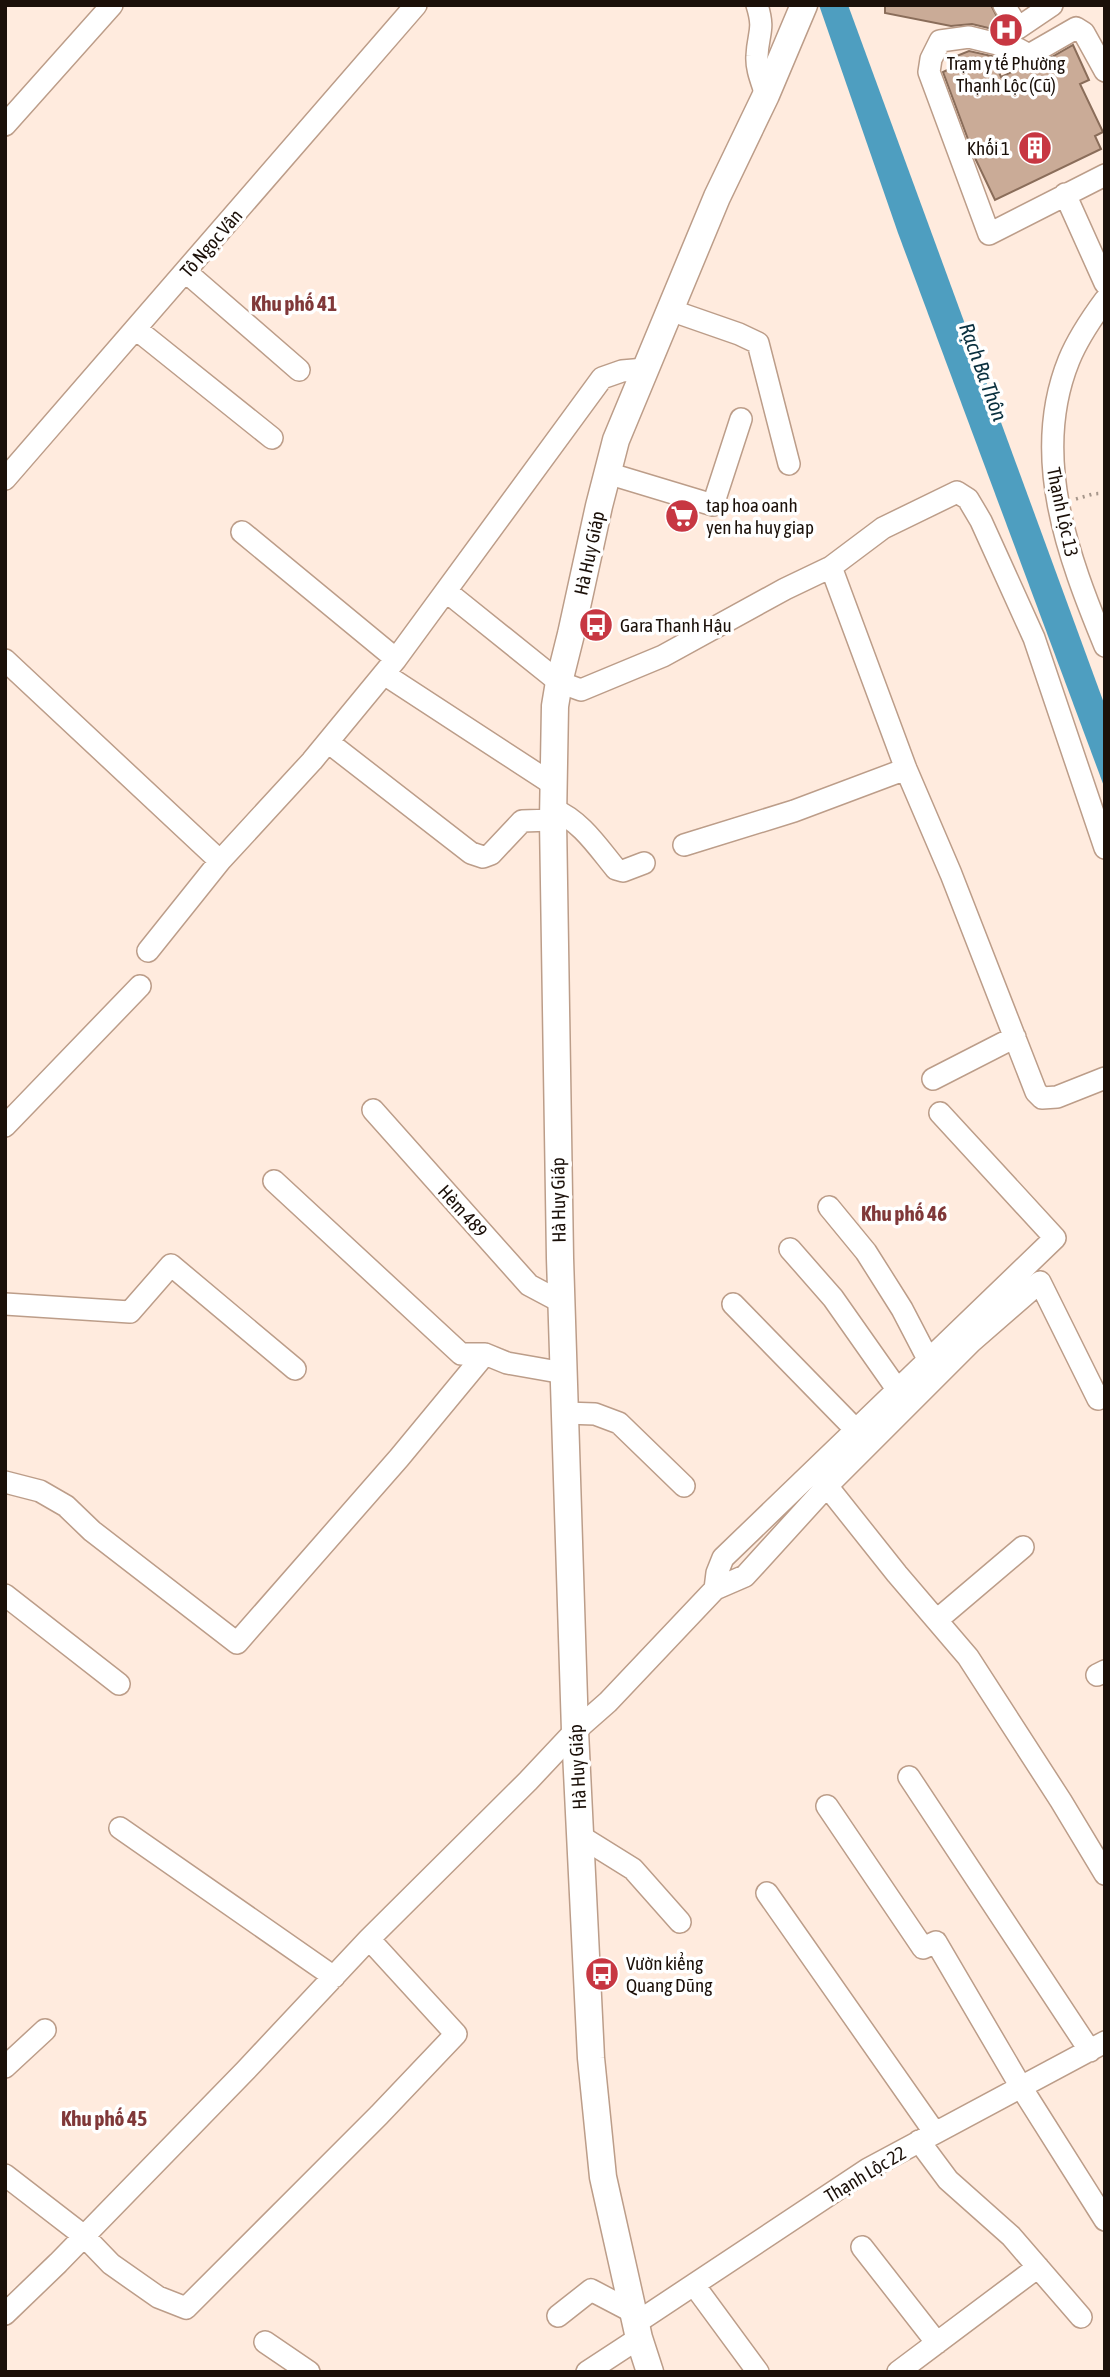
<svg xmlns="http://www.w3.org/2000/svg" width="1110" height="2377" viewBox="0 0 1110 2377" font-family="'Asap Condensed',sans-serif">
  <style>
    .water { fill: #4e9ec0 }
    .building { fill: #caab97; stroke: #8a6d5a; stroke-width: 2 }
    .lines { fill: none; stroke-linecap: round; stroke-linejoin: round }
    .minor-casing { stroke: #bc9d89; stroke-width: 24 }
    .major-casing { stroke: #bc9d89; stroke-width: 29 }
    .path { stroke: #a6968b; stroke-width: 3.5; stroke-dasharray: 2 5; stroke-linecap: butt }
    .minor { stroke: #fff; stroke-width: 21 }
    .major { stroke: #fff; stroke-width: 26 }
    .labels { text-anchor: middle; stroke-width: 7; stroke-linejoin: round; paint-order: stroke }
    .poi-label { font-size: 19px; fill: #1b1009; stroke: #fff; text-anchor: start }
    .street-label { font-size: 19px; fill: #1b1009; stroke: #fff }
    .neighbourhood-label { font-size: 21px; font-weight: bold; fill: #803839; stroke: #fff }
    .water-label { font-size: 21px; font-style: italic; fill: #0a303f; stroke: #fff }
  </style>
  <rect width="100%" height="100%" fill="#ffebde"/>
  <path class="water" d="M819 5H848L1105 706V789L898 233Z"/>
  <path class="building" d="M885 5H991L1005 32 972 24 951 26 885 13Z
    M1073 45 1089 80 1080 84 1103 132 1095 136 1101 149 995 200 975 158 943 72 958 65 954 57 969 51 992 56 1001 77 1023 67 1036 66Z"/>
  <g class="lines">
    <g class="minor-casing">
      <path id="minor" d="M757 5C765 31 758 32 757 56 756 69 762 82 766 95
        M1004 5 1018 28 1052 5
        M1105 71 1084 33 1076 28 1029 55 1018 49 969 37 940 41 931 59 929 72 989 234 1105 175
        M5 125 112 5
        M1065 194 1105 283
        M186 272 299 370
        M1105 300C1091 319 1078 338 1069 360 1030 456 1068 556 1105 646
        M670 310 739 334 758 343 789 464
        M136 329 272 438
        M607 473 713 505 741 419
        M5 479 416 5
        M242 532 396 659
        M831 567 906 769 951 874 1036 1092 1042 1098 1057 1097 1105 1078
        M447 592 559 682 581 690 663 656 785 589 831 567 883 528 957 492 968 499 981 521 1034 638 1105 848
        M5 660 220 861
        M384 674 554 785
        M328 742 471 853 483 857 491 854 522 821 553 820
        M553 809C581 821 597 846 616 869L623 871 644 863
        M684 845 794 811 906 769
        M148 951 220 861 312 761 396 659 602 378 622 371 645 369
        M933 1079 1015 1037
        M373 1110 529 1285 561 1302
        M5 1126 140 986
        M274 1181 461 1354H485L507 1363 564 1373
        M829 1207 866 1252 902 1309 928 1359
        M790 1249 833 1298 897 1389
        M5 1304 130 1312 171 1265 295 1369
        M733 1304 855 1429
        M565 1413 595 1414 619 1423 684 1486
        M5 1482 40 1491 66 1506 92 1531 237 1643 399 1458 485 1354
        M827 1486 897 1574 968 1657 1061 1801 1105 1874
        M715 1589 717 1573 723 1558 1055 1238 940 1113
        M5 1595 119 1684
        M937 1620 1023 1547
        M1097 1675 1105 1671
        M909 1777 1090 2051
        M827 1806 923 1948 936 1942 1021 2087 1105 2220
        M120 1828 334 1977
        M580 1836 633 1869 680 1922
        M767 1893 935 2133
        M5 2067 45 2030
        M919 2141 948 2180 1011 2236 1081 2317
        M5 2175 84 2236 111 2264 158 2297 186 2308 379 2115 456 2034 369 1939
        M862 2247 937 2343
        M694 2285 758 2372
        M5 2314 58 2263 246 2070 369 1939 528 1781 575 1731 608 1702 715 1589 745 1576 827 1486 971 1342 1040 1282 1098 1399 1105 1396
        M558 2316 591 2290 633 2312
        M636 2323 868 2169 1105 2042
        M265 2342 309 2372
        M587 2372 639 2338
        M898 2372 1038 2267"/>
    </g>
    <g class="major-casing">
      <path id="major" d="M650 2372 639 2338 603 2177 591 2058 575 1731 560 1258 553 820 555 706 559 682 571 634 599 506 616 440 717 197 766 95 804 5"/>
    </g>
    <path class="path" d="M1076 499 1093 494 1105 493"/>
    <use href="#minor" class="minor"/>
    <use href="#major" class="major"/>
  </g>
  <defs>
    <g id="hospital-disc" transform="scale(1.75)"><circle r="9.5" fill="#c73742" stroke="#fff"/><path d="M-5-5h3v3.5h4V-5h3V5h-3V1.5h-4V5h-3Z" fill="#fff"/></g>
    <g id="building-disc" transform="scale(1.75)"><circle r="9.5" fill="#c73742" stroke="#fff"/><path d="M-4-6H4V6H1V3H-1V6H-4ZM-2.5-4.3h1.7v1.8h-1.7ZM.8-4.3h1.7v1.8H.8ZM-2.5-1h1.7V.8h-1.7ZM.8-1h1.7V.8H.8Z" fill="#fff"/></g>
    <g id="supermarket-disc" transform="scale(1.75)"><circle r="9.5" fill="#c73742" stroke="#fff"/><path d="M-6-5.5h2.5l.6 2H6L4.5 2H-2.5L-4.4-4H-6ZM-1.5 3.2a1.3 1.3 0 1 0 .1 0ZM3 3.2a1.3 1.3 0 1 0 .1 0Z" fill="#fff"/></g>
    <g id="bus-disc" transform="scale(1.75)"><circle r="9.5" fill="#c73742" stroke="#fff"/><path d="M-5-6H5V4H4V6H2V4H-2V6H-4V4H-5ZM-3.5-4V0h7V-4ZM-3.5 1.2v1.5H-2V1.2ZM2 1.2v1.5H3.5V1.2Z" fill="#fff"/></g>
  </defs>
  <g fill-rule="evenodd">
    <use href="#hospital-disc" x="1006" y="30"/>
    <use href="#building-disc" x="1035" y="148"/>
    <use href="#supermarket-disc" x="682" y="516"/>
    <use href="#bus-disc" x="596" y="625"/>
    <use href="#bus-disc" x="602" y="1974"/>
  </g>
  <g class="labels">
    <g class="poi-label">
      <text x="1006" y="70" text-anchor="middle">Trạm y tế Phường<tspan x="1006" dy="22">Thạnh Lộc (Cũ)</tspan></text>
      <text x="1010" y="155" text-anchor="end">Khối 1</text>
      <text x="706" y="512">tap hoa oanh<tspan x="706" dy="22">yen ha huy giap</tspan></text>
      <text x="620" y="632">Gara Thanh Hậu</text>
      <text x="626" y="1970">Vườn kiểng<tspan x="626" dy="22">Quang Dũng</tspan></text>
    </g>
    <g class="street-label">
      <text transform="translate(211 243) rotate(-49)" y="7">Tô Ngọc Vân</text>
      <text transform="translate(1063 512) rotate(78)" y="7">Thạnh Lộc 13</text>
      <text transform="translate(589 553) rotate(-78)" y="7">Hà Huy Giáp</text>
      <text transform="translate(558 1200) rotate(-91)" y="7">Hà Huy Giáp</text>
      <text transform="translate(463 1211) rotate(48)" y="7">Hèm 489</text>
      <text transform="translate(577 1767) rotate(-93)" y="7">Hà Huy Giáp</text>
      <text transform="translate(865 2174) rotate(-31)" y="7">Thạnh Lộc 22</text>
    </g>
    <g class="neighbourhood-label">
      <text x="294" y="311">Khu phố 41</text>
      <text x="904" y="1221">Khu phố 46</text>
      <text x="104" y="2126">Khu phố 45</text>
    </g>
    <g class="water-label">
      <text transform="translate(983 372) rotate(70)" y="7">Rạch Ba Thôn</text>
    </g>
  </g>
  <rect width="1110" height="2377" fill="none" stroke="#1b1009" stroke-width="14"/>
</svg>
